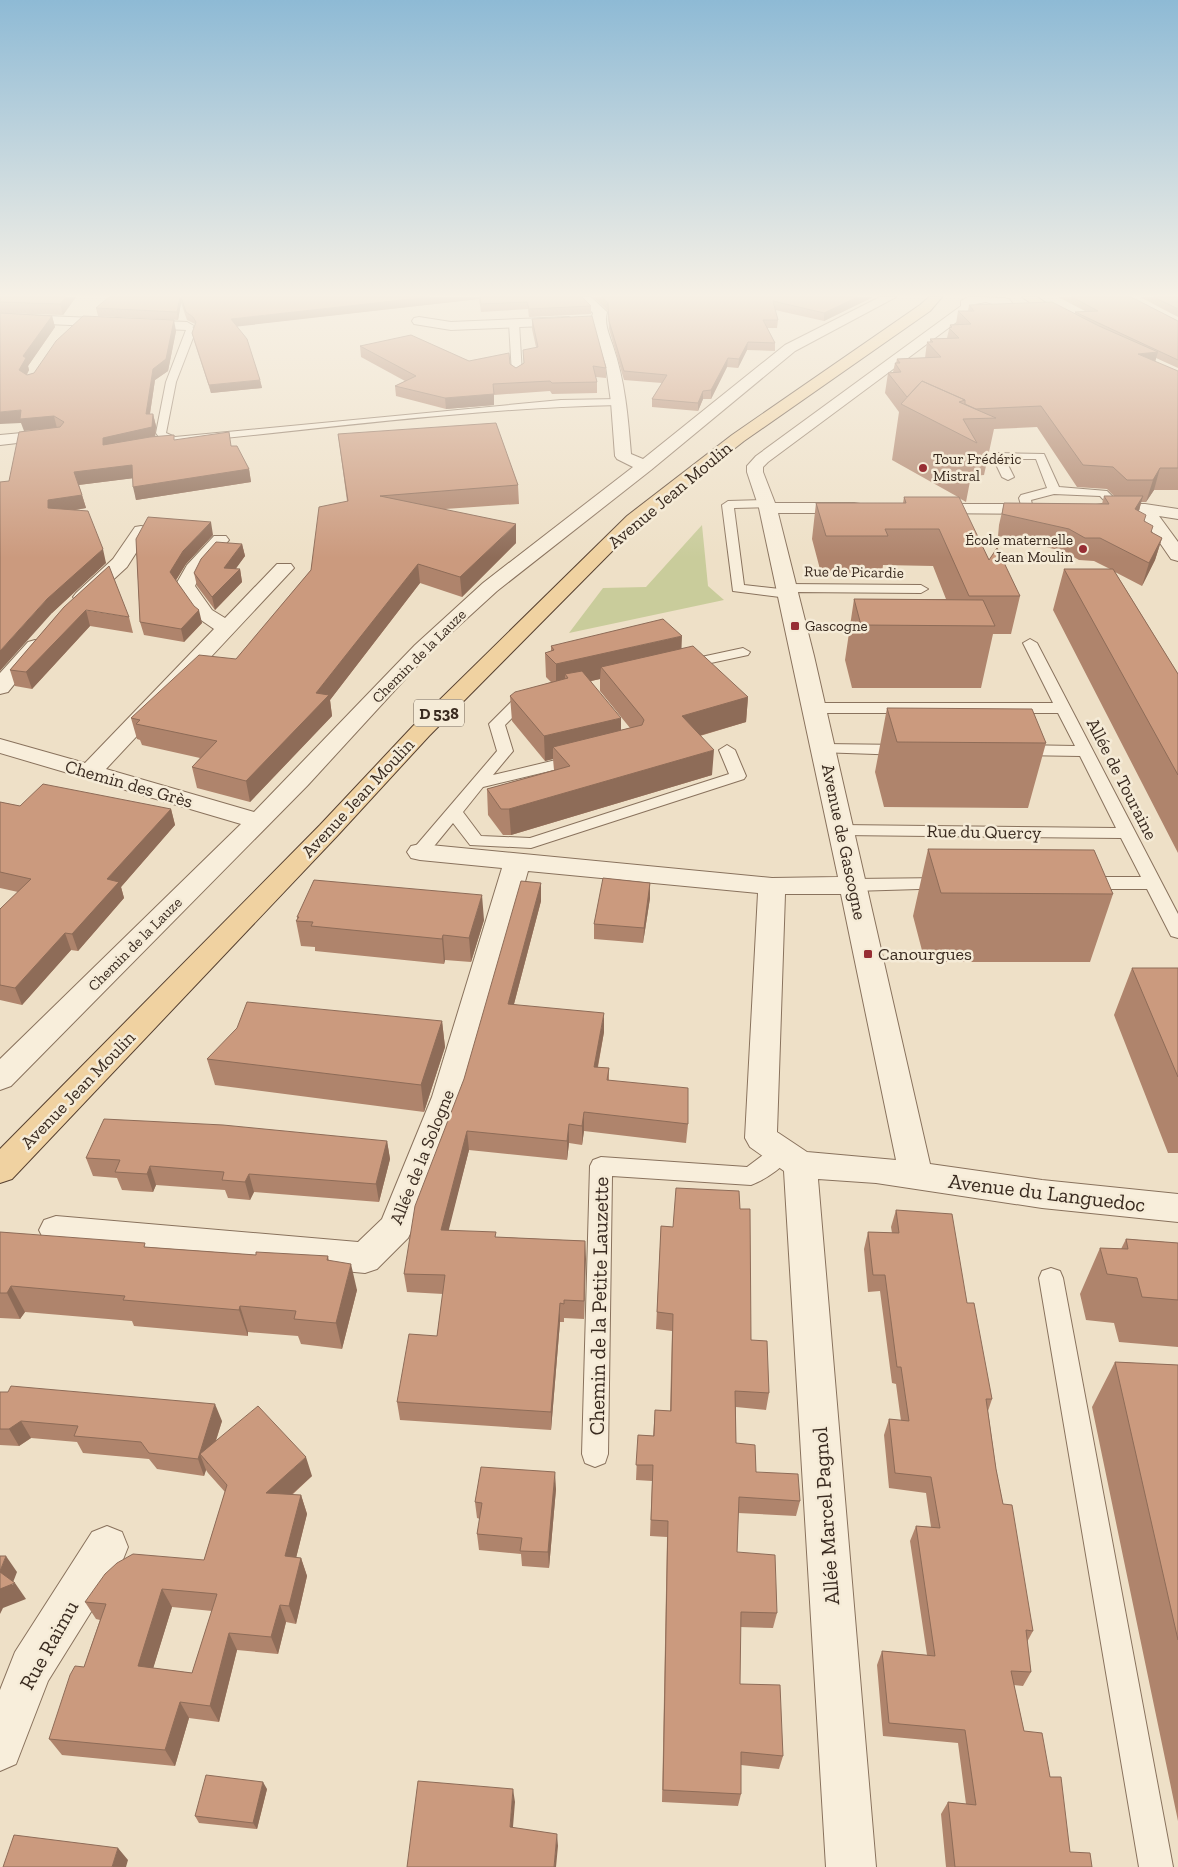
<svg xmlns="http://www.w3.org/2000/svg" width="1178" height="1867" viewBox="0 0 1178 1867" font-family="'Zilla Slab',serif">
  <style>
    .green { fill: #c9cc9b }
    .lines { fill: none; stroke-linecap: round; stroke-linejoin: round }
    .lane-casing { stroke: #89725d; stroke-width: 2 }
    .street-casing { stroke: #89725d; stroke-width: 2 }
    .primary-casing { stroke: #574131; stroke-width: 2 }
    .lane { fill: #f8eedb; fill-rule: evenodd }
    .street { fill: #f8eedb; fill-rule: evenodd }
    .primary { fill: #f0d2a1; fill-rule: evenodd }
    .wall { fill: #af846c; fill-rule: evenodd }
    .shaded-wall { fill: #8e6c58 }
    .building { fill: #cb9a7e; stroke: #8e6c58; fill-rule: evenodd }
    .poi-dot { fill: #972e34; stroke: #f5ebd7; stroke-width: 2 }
    .labels { text-anchor: middle; stroke-width: 5; stroke-linejoin: round; paint-order: stroke }
    .far-poi-label { font-size: 15px; fill: #3a2b20; stroke: #f5ebd7; text-anchor: start }
    .far-street-label { font-size: 15px; fill: #3a2b20; stroke: #f5ebd7 }
    .shield { fill: #f5ebd7; stroke: #726557; stroke-width: 1 }
    .shield-label { font-size: 16px; font-weight: bold; fill: #3a2b20 }
    .street-label { font-size: 18px; fill: #3a2b20; stroke: #f5ebd7 }
    .poi-label { font-size: 18px; fill: #3a2b20; stroke: #f5ebd7; text-anchor: start }
    .near-street-label { font-size: 21px; fill: #3a2b20; stroke: #f5ebd7 }
  </style>
  <rect width="100%" height="100%" fill="#eee0c7"/>
  <path class="green" d="M702 525 708 586 724 600 569 633 603 588 646 587Z"/>
  <g class="lines">
    <g class="lane-casing">
      <path id="lane" d="M514 320 519 323 522 374 517 377 512 374 509 323Z
        M187 323 196 330 176 382 166 433 175 437 561 400 619 399 624 402 619 405C471 408 322 429 175 443L161 440 156 433 166 382 186 330 182 326Z
        M998 453 1044 454 1059 487 1107 491 1125 509 1119 513 1115 512 1100 496 1054 494 1031 500 1033 509 1031 512H1023L1019 498 1021 495 1047 488 1036 459H1005L1014 477 1008 480 1002 477 992 456Z
        M767 500 773 504 771 507 734 508 744 585 780 589 781 585 786 584 921 585 928 589 921 593 793 592V597L788 598 733 591 722 505 728 501Z
        M1030 639 1037 643 1178 914V938L1171 936 1147 889H1083L1077 887 1074 883 1077 879 1083 877H1141L1121 838 841 835 835 834 832 830 835 826 841 825 1116 828 1080 756 1019 755 1011 750 1019 745 1075 746 1058 713H814L806 708 814 703H1053L1023 643Z
        M743 648 750 652 748 655 683 669 676 665 678 662Z
        M532 696 537 698 540 701 537 704 522 708 505 725 513 751 493 775 577 755 585 760 583 763 483 787 463 812 481 836 530 838 729 774 719 750 727 745 735 750 746 776 744 779 531 848 470 845 453 823 426 856H414L411 852 414 848 497 751 489 724 512 701Z
        M824 744 904 745 912 750 904 755 818 752 816 749Z
        M946 878 952 880 955 884 952 888 853 891 847 889 844 885 847 881 853 879Z
        M783 1143 791 1146 794 1152C787 1165 765 1180 751 1185L612 1176 608 1454 605 1463 595 1467 585 1463 582 1454 590 1166 593 1160 601 1157 747 1167 775 1146Z
        M1051 1268 1060 1271 1063 1278 1173 1867H1139L1039 1278 1042 1271Z"/>
    </g>
    <g class="street-casing">
      <path id="street" d="M578 297H591L607 312C604 324 609 334 613 346 625 381 628 417 631 454L643 459 785 345 880 297H896L795 351 651 470 497 591 429 653 308 785 11 1086 0 1090V1059L241 824 0 753V739L85 763 214 629 198 618 175 586 187 565 214 536H226L229 540 202 571 195 586 212 610 225 618 277 564H291L294 568 106 769 254 812 415 645 483 583 633 467 617 459 615 456 611 402 606 366 591 320 593 313Z
        M968 297 1004 298 1009 299 1016 308C1006 321 984 316 970 312L768 462 763 467V472L775 503H854L860 504 863 508 860 512 854 513H778L814 656 930 1164 1042 1180 1178 1194V1222L1042 1208 876 1183 818 1179 876 1867H826L784 1171 750 1147 745 1138 758 893 528 871 464 1097 413 1228 408 1238 377 1269 365 1273 56 1244 44 1240 39 1230 44 1220 56 1216 358 1242 382 1219 432 1097 502 868 420 860 411 858 407 852 411 846 420 844 772 878 838 877 759 508 747 472V466L756 456 961 306V301ZM986 302 1002 307 988 308 975 304ZM785 894H841L896 1160 807 1152 777 1132Z
        M0 314 187 322 194 326 187 330 0 322Z
        M419 317 451 322 569 317 576 321 569 325 451 330 414 324 412 321 414 318Z
        M55 430 63 435 61 438 0 445V435Z
        M927 504H1039L1045 505 1048 509 1045 513 1039 514 921 513 918 509 921 505Z
        M1102 504H1145L1178 509V519L1159 516 1178 542V561L1171 559 1140 514 1096 513 1093 509 1096 505Z
        M141 526 147 527 150 531 127 567 90 601H76L73 597 76 593 113 559 135 527Z
        M35 640 42 642 45 646 8 692 0 694V673L28 642Z
        M107 1526 122 1532 128 1547 122 1562 48 1681 16 1764 0 1771V1690L15 1652 92 1532Z"/>
    </g>
    <g class="primary-casing">
      <path id="primary" d="M929 297H942L930 311 744 441 639 524 429 736 338 835 12 1179 0 1183V1149L320 825 413 726 627 516 732 435 920 305Z
        M1022 297H1037L1073 321 1071 324H1061Z"/>
    </g>
    <use href="#lane" class="lane"/>
    <use href="#street" class="street"/>
    <use href="#primary" class="primary"/>
  </g>
  <path class="wall" d="M0 297H76L63 315 0 313Z
    M109 297H582L591 306V314L529 317 528 309 481 312 479 299 237 326 260 380 262 388 211 393 194 341 192 333 195 324 187 320 181 303 178 320 98 316 96 308Z
    M593 297H873L824 321 775 310 778 320 777 328H767L775 343V351L747 350 738 368 727 367 711 399H703L698 411 652 407V399L662 383 624 380 609 329 608 311Z
    M1058 297H1131L1178 321V368L1156 358 1155 362 1178 371V490H1154L1146 502H1141L1139 511 1144 521 1151 532 1162 538 1155 560 1142 586 1115 572 1178 674V853L1053 610 1064 569H1110L1094 561 1079 560 1063 551 998 536 999 525 1004 503 1102 504 1104 496H1114L1107 489 1077 487 1037 427 994 429 984 475 971 476 966 502 959 498 989 560 1020 596 1011 634H993L981 688H852L845 660 854 599H946L933 566 883 565 882 573H821L812 539 816 503H903L904 497H958L892 460 899 412 885 393 888 373 893 372 895 363H896L897 359 925 358 927 342H930V339L947 338 950 325 956 324 958 311H968L969 305 1075 314V312L1085 311Z
    M1140 297H1178V317Z
    M0 313 52 316 55 327 28 366 29 370 27 375 176 331 168 371 155 380 150 414H153L156 426 155 436 174 440 231 446 249 469 251 482 136 500 133 478 79 485 86 508 75 510 106 563 52 613 9 481 39 430 21 423Z
    M532 319 606 368V378L596 377 597 382V393L552 394 550 391 494 395V405L446 409 396 396 395 386 405 381 361 357 360 346 469 361 510 364 516 368 523 364 536 347 532 329Z
    M338 434 518 485 519 504 445 509 516 543 462 597 420 583 330 700 332 716 250 802 197 788 192 767 200 758 142 745 140 740 137 739 131 718 236 659 311 570 347 501Z
    M213 535 186 564 176 580 202 623 184 642 144 635 140 622 136 539Z
    M242 544 245 556 235 569H240L242 582 215 610 197 586 194 573Z
    M64 607 129 617 133 633 90 626 32 689 15 686 10 670Z
    M551 646 682 648 748 697 746 722 700 736 712 775 511 835H503L488 815 487 789 554 770 553 759 545 761 512 721 510 696 551 682 546 677 545 653 551 651ZM600 679V691L630 728 621 730 591 681Z
    M887 708 1046 743 1028 808 884 807 875 772Z
    M0 802 20 806 171 809 175 825 121 887 124 898 78 951 71 950 22 1005 0 1000V909L18 892 0 888Z
    M928 849 1113 894 1090 962H925L913 916Z
    M541 883V901L514 1004 604 1032 598 1067 609 1068V1080L688 1124 686 1143 584 1131 582 1145 569 1143 567 1160 469 1150 448 1230 496 1237 585 1241 584 1319 564 1318V1322H560L551 1430 400 1420 397 1402 437 1336 443 1294 407 1292 404 1274Z
    M650 883V898L643 943 594 939V924Z
    M297 917 484 920 471 962 445 960 444 964 315 951V947L301 946 296 921 297 919Z
    M1132 968H1178V1153H1168L1114 1015Z
    M442 1021 445 1047 424 1112 215 1085 207 1059Z
    M387 1141 390 1159 379 1202 254 1192 250 1200 228 1198 225 1190 156 1185 153 1192 122 1190 117 1178 93 1176 86 1158Z
    M740 1209 751 1340 769 1393 766 1410 736 1407V1443L756 1472 800 1501 796 1516 738 1513 737 1552 777 1613 773 1628 740 1627V1684L783 1756 779 1769 741 1765V1794L738 1806 662 1802 667 1537 650 1536 652 1481 636 1480 638 1435 653 1436 655 1410 670 1411 672 1331 656 1329 661 1226 673 1227Z
    M896 1210 967 1303 992 1399 988 1411 996 1469 1003 1504 1033 1631 1027 1642 1031 1672 1023 1686 1014 1685 1024 1731 1050 1777 1070 1852 1092 1867H946L941 1814 948 1802 966 1804 958 1743 883 1736 877 1665 882 1651 927 1655 910 1541 916 1526 931 1527 926 1493 889 1488 884 1435 889 1419 901 1421 896 1384 892 1383 880 1291 868 1292 864 1249 868 1232 892 1233 891 1227Z
    M0 1232 147 1247 256 1255 328 1256 329 1261 357 1290 342 1349 301 1344 298 1336 248 1332V1336L134 1326 132 1321 25 1312 20 1319 0 1318Z
    M1126 1239 1178 1243V1347L1119 1342 1114 1323 1086 1320 1080 1294 1100 1248 1121 1249Z
    M1115 1362 1178 1365V1821L1092 1407Z
    M0 1392 222 1421 216 1441 312 1476 292 1495H301L307 1514 296 1558H301L307 1576 296 1624 286 1622 278 1654 237 1650 219 1722 189 1718 175 1766 62 1755 49 1739 84 1667 100 1620 96 1619 85 1602 204 1560 225 1492 208 1473 206 1470 204 1476 157 1469 149 1459 83 1453 77 1442 31 1438 19 1446 0 1445ZM172 1607 212 1611 192 1673 153 1668Z
    M556 1489 549 1568 522 1566 521 1554 479 1550 477 1534 480 1519 477 1518 475 1502Z
    M267 1789 257 1829 199 1823 195 1816Z"/>
  <path class="shaded-wall" d="M66 297H76L63 315 60 304Z
    M180 297 181 303 178 320 177 312Z
    M430 297H479V299L233 327 231 319Z
    M858 297H873L824 321V313Z
    M52 316 55 327 28 366 29 370 22 381 19 370 23 356Z
    M174 320 176 331 168 371 155 380 148 426 146 414 153 369Z
    M748 342 747 350 738 368 739 359Z
    M1158 352 1152 372 1138 354Z
    M728 358 727 367 711 399V390Z
    M260 380 262 388 211 393 209 385Z
    M703 391V399L698 411V403Z
    M494 394V405L446 409 445 398Z
    M21 410 54 416 57 428 24 431 21 423 0 424V412Z
    M153 414 156 426 155 439 103 445V438Z
    M132 465 135 478 78 485 74 472Z
    M1160 468 1154 490 1146 502 1153 480Z
    M249 469 251 482 136 500 133 487Z
    M82 495 86 508 52 514 48 508V500Z
    M1143 496 1137 518 1135 509Z
    M211 522 213 535 186 564 173 585 170 572 183 551Z
    M516 524V543L462 597 460 577Z
    M1162 538 1155 560 1142 586 1149 563Z
    M242 544 245 556 227 581 224 568Z
    M103 549 106 563 52 613 0 671V651L47 599Z
    M418 564 420 583 330 700 332 716 250 802 246 781Z
    M240 569 242 582 215 610 212 597Z
    M86 610 90 626 32 689 26 672Z
    M199 610 202 623 184 642 181 629Z
    M682 636 681 660 601 667 600 679 568 686V678L565 674V687L556 689V664Z
    M748 697 746 722 681 741 682 716Z
    M621 718V743L553 747V759L545 761 544 736Z
    M714 750 712 775 511 835 509 809Z
    M171 809 175 825 121 887 124 898 78 951 72 934 107 879Z
    M541 883V901L509 1023 508 1004Z
    M650 883V898L643 943 644 928Z
    M482 895 484 920 471 962 469 938Z
    M65 933 71 950 22 1005 15 988Z
    M443 935 445 960 444 964 442 939Z
    M604 1013V1032L594 1086V1067Z
    M442 1021 445 1047 424 1112 421 1085Z
    M584 1112V1131L582 1145V1126Z
    M569 1124V1143L567 1160V1141Z
    M467 1131 469 1150 444 1249 441 1230Z
    M387 1141 390 1159 379 1202 376 1184Z
    M150 1166 156 1185 153 1192 147 1174Z
    M249 1174 254 1192 250 1200 245 1182Z
    M585 1241 586 1259 584 1319V1301Z
    M351 1264 357 1290 342 1349 336 1323Z
    M11 1286 25 1312 20 1319 7 1293Z
    M560 1303V1322L551 1430V1412Z
    M240 1306 248 1332V1336L239 1310Z
    M215 1404 222 1421 208 1464 200 1454 206 1470 204 1476 198 1459Z
    M21 1421 31 1438 19 1446 9 1429Z
    M306 1457 312 1476 272 1512 266 1493Z
    M555 1472 556 1489 549 1568 548 1552Z
    M301 1495 307 1514 292 1574 285 1556Z
    M6 1556 17 1572 12 1585 15 1583 26 1599 3 1608 0 1614V1571Z
    M301 1558 307 1576 296 1624 289 1606Z
    M162 1589 172 1607 149 1682 138 1666Z
    M280 1605 286 1622 278 1654 271 1637Z
    M229 1633 237 1650 219 1722 210 1706Z
    M180 1702 189 1718 175 1766 165 1750Z
    M263 1782 267 1789 257 1829 253 1823Z
    M513 1789 515 1802 512 1839 510 1827Z
    M557 1834 558 1846 556 1867H554Z
    M118 1848 128 1860 126 1867H112Z"/>
  <path class="building" d="M0 297H66L60 304 0 302Z
    M109 297H180L177 312 96 308Z
    M181 297H430L231 319 247 339 260 380 209 385 192 333 196 322 193 317 186 312Z
    M480 297H582L591 306 529 309 527 302 481 304Z
    M602 297H858L824 313 773 301 778 320H763L775 343 748 342 739 359 728 358 711 390 703 391 698 403 652 399 667 375 624 371 609 321 608 303Z
    M1072 297H1131L1178 321V360L1075 312 1098 311Z
    M1154 297H1178V309Z
    M1052 302 1099 326 1158 352 1138 354 1178 371V468H1160L1153 480H1127L1113 467 1083 465 1041 406 976 409 965 404V400L922 381 907 397 888 373 901 372 895 363H900L897 359 941 357 927 342H933L930 339 959 338 949 328 952 327 950 325 971 324 958 311H974L969 305Z
    M0 313 52 316 23 356 26 358 19 370 27 375 34 373 56 341 83 316 174 320 166 359 153 369 146 414H153L152 427 103 438V445L150 437 174 435V440L229 432 231 446H237L249 469 133 487 132 465 74 472 82 495 48 500V508L88 511 103 549 47 599 0 651V482L9 481 19 432 60 427 64 422 54 416 20 419 21 410 0 412Z
    M592 316 606 368 593 366 597 382 552 383 550 381 493 384 494 394 445 398 395 386 416 376 360 346 411 335 469 361 509 353 510 364 516 368 524 363 523 350 538 347 532 319Z
    M922 381 965 400 959 402 996 418 963 419 977 443 901 404Z
    M496 423 518 485 380 496 516 524 460 577 418 564 316 693 329 695 246 781 192 767 217 741 136 724 140 720 131 718 199 655 236 659 311 570 319 507 348 501 338 434Z
    M1104 496H1143L1135 509 1146 515 1144 521 1153 526 1151 532 1162 538 1149 563 1100 538H1085L1069 529 1002 514 1004 503 1109 504Z
    M904 497H959L989 560 997 548 1020 596H969L939 529H885L888 536H826L816 503H906Z
    M148 517 211 522 183 551 170 572 194 606 199 610 181 629 140 622 136 539Z
    M216 542 242 544 224 568 240 569 212 597 194 573 201 559Z
    M109 566 129 617 86 610 26 672 10 670 64 607Z
    M1064 569H1113L1178 674V775Z
    M854 599 983 600 995 626 861 625Z
    M663 619 682 636 556 664 545 653 554 650 551 646Z
    M693 646 748 697 682 716 714 750 509 809H501L487 789 570 766 553 747 642 725 644 720 642 717 601 667Z
    M582 671 621 718 544 736 510 696 515 692 568 678 565 674Z
    M887 708 1032 709 1046 743 897 742Z
    M43 784 171 809 107 879 119 882 72 934 65 933 15 988 0 985V909L31 879 0 872V802L20 806Z
    M928 849 1094 850 1113 894 941 893Z
    M603 878 650 883 644 928 594 924Z
    M314 880 482 895 469 938 443 935 442 939 311 926 313 922 296 921 299 917H297Z
    M521 881 541 883 508 1004 604 1013 594 1067 609 1068 607 1080 688 1088V1124L584 1112 582 1126 569 1124 567 1141 467 1131 441 1230 496 1232 495 1237 585 1241 584 1301 564 1300V1304L560 1303 551 1412 397 1402 409 1334 437 1336 445 1275 404 1274 415 1206 464 1079Z
    M1132 968H1178V1077Z
    M247 1002 442 1021 421 1085 207 1059 237 1028Z
    M104 1119 223 1125 387 1141 376 1184 249 1174 245 1182 222 1180 224 1172 150 1166 147 1174 115 1172 120 1160 86 1158Z
    M676 1188 739 1191 740 1209H750L751 1340 767 1341 769 1393 735 1391 736 1443 755 1445 756 1472 798 1474 800 1501 739 1497 737 1552 775 1555 777 1613 741 1612 740 1684 780 1685 783 1756 741 1752V1794L663 1790 668 1521 651 1520 653 1465H636L638 1435 654 1436 655 1410 671 1411 673 1314 657 1312 661 1226 673 1227Z
    M896 1210 952 1214 967 1303H974L992 1399H986L996 1469 1003 1504 1012 1505 1033 1631 1026 1630 1031 1672 1011 1671 1024 1731 1042 1733 1050 1777H1061L1070 1852 1090 1853 1092 1867H955L948 1802 976 1805 965 1730 889 1723 882 1651 935 1656 916 1526 940 1528 931 1477 895 1473 889 1419 909 1421 901 1367H897L885 1275H873L868 1232 899 1233Z
    M0 1232 145 1243 144 1247 256 1255V1252L328 1256 327 1260 351 1264 336 1323 294 1319 296 1311 240 1306 239 1310 123 1300 125 1296 11 1286 7 1293H0Z
    M1126 1239 1178 1243V1300L1142 1297 1137 1278 1107 1274 1100 1248 1128 1249Z
    M1115 1362 1178 1365V1640Z
    M11 1386 215 1404 198 1459 149 1453 141 1442 74 1436 78 1426 21 1421 9 1429H0V1392H8Z
    M258 1406 306 1457 266 1493 301 1495 285 1556 301 1558 289 1606 280 1605 271 1637 229 1633 210 1706 180 1702 165 1750 49 1739 70 1675 75 1666 84 1667 106 1604 85 1602 105 1574 117 1563 133 1554 204 1560 227 1485 200 1454ZM162 1589 217 1594 192 1673 138 1666Z
    M481 1467 555 1472 548 1552 520 1551 522 1538 477 1534 482 1503 475 1502Z
    M0 1556H6L0 1571Z
    M0 1572 15 1583 0 1589Z
    M206 1775 263 1782 253 1823 195 1816Z
    M418 1781 513 1789 510 1827 557 1834 554 1867H407Z
    M14 1835 118 1848 112 1867H3Z"/>
  <linearGradient id="sky" x2="0" y2="1"><stop stop-color="#8ebad5"/><stop offset="0.53" stop-color="#f7f1e6"/><stop offset="1" stop-color="#f7f1e6" stop-opacity="0"/></linearGradient>
  <rect width="1178" height="558" fill="url(#sky)"/>
  <g class="poi-dot">
    <circle cx="923" cy="468" r="5"/>
    <circle cx="1083" cy="549" r="5"/>
    <rect x="790" y="621" width="10" height="10" rx="2.5"/>
    <rect x="863" y="949" width="10" height="10" rx="2.5"/>
  </g>
  <g class="labels">
    <g class="far-poi-label">
      <text x="933" y="464">Tour Frédéric<tspan x="933" dy="17">Mistral</tspan></text>
      <text x="1073" y="545" text-anchor="end">École maternelle<tspan x="1073" dy="17">Jean Moulin</tspan></text>
      <text x="805" y="631">Gascogne</text>
    </g>
    <g class="far-street-label">
      <text transform="translate(854 572) rotate(1)" y="5">Rue de Picardie</text>
      <text transform="translate(419 656) rotate(-45)" y="5">Chemin de la Lauze</text>
      <text transform="translate(135 944) rotate(-45)" y="5">Chemin de la Lauze</text>
    </g>
    <rect class="shield" x="414" y="699.5" width="50" height="27" rx="4"/>
    <g class="shield-label">
      <text x="439" y="719">D 538</text>
    </g>
    <g class="street-label">
      <text transform="translate(670 495) rotate(-40)" y="6">Avenue Jean Moulin</text>
      <text transform="translate(1122 779) rotate(63)" y="6">Allée de Touraine</text>
      <text transform="translate(129 784) rotate(16)" y="6">Chemin des Grès</text>
      <text transform="translate(358 798) rotate(-47)" y="6">Avenue Jean Moulin</text>
      <text transform="translate(984 832) rotate(1)" y="6">Rue du Quercy</text>
      <text transform="translate(844 842) rotate(78)" y="6">Avenue de Gascogne</text>
      <text transform="translate(78 1090) rotate(-46)" y="6">Avenue Jean Moulin</text>
      <text transform="translate(422 1157) rotate(-68)" y="6">Allée de la Sologne</text>
    </g>
    <g class="poi-label">
      <text x="878" y="960">Canourgues</text>
    </g>
    <g class="near-street-label">
      <text transform="translate(1047 1193) rotate(7)" y="7">Avenue du Languedoc</text>
      <text transform="translate(599 1306) rotate(-89)" y="7">Chemin de la Petite Lauzette</text>
      <text transform="translate(826 1516) rotate(-94)" y="7">Allée Marcel Pagnol</text>
      <text transform="translate(49 1645) rotate(-61)" y="7">Rue Raimu</text>
    </g>
  </g>
</svg>
